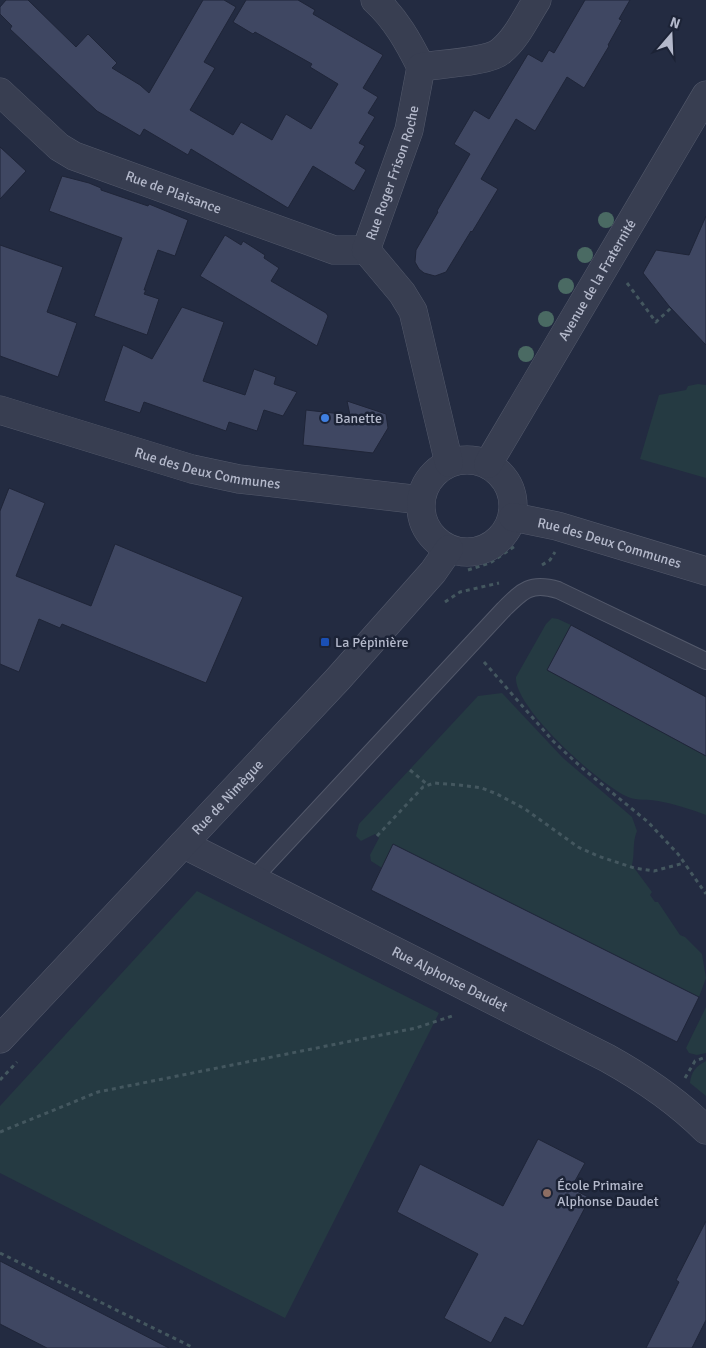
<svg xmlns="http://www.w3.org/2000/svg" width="706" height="1348" viewBox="0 0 706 1348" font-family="Signika,sans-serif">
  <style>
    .green { fill: #253a42 }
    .building { fill: #3f4762; stroke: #1f2538 }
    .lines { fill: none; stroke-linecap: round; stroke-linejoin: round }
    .service-casing { stroke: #53596b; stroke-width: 18 }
    .minor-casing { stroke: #53596b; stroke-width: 29 }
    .path { stroke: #44575f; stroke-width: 3; stroke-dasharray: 4 4; stroke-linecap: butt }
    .service { stroke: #383e51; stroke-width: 16 }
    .minor { stroke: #383e51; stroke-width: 28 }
    .tree { fill: #4a6a63 }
    .shop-dot { fill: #3f7fe0; stroke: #1c2336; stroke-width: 2 }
    .transit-dot { fill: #1a4fb4; stroke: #1c2336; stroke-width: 2 }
    .education-dot { fill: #8d6e63; stroke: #1c2336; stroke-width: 2 }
    .labels { text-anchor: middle; stroke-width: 5; stroke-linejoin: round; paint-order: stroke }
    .street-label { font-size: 14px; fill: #b4b9cb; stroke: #1c2336 }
    .poi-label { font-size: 14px; fill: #b4b9cb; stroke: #1c2336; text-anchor: start }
  </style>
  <rect width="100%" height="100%" fill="#232b41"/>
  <path class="green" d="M698 384 706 385V478L640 459 659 395 686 390 688 386Z
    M552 618 558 619 571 625 547 670 706 756V815C691 809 674 804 658 801 649 799 637 801 628 797 601 786 513 707 516 677L546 624Z
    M502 693 563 758 632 817 637 831C632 842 635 854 632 865L652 892 650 895 655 902H658L680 935 685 937 702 954 706 978 699 997 394 845 382 868 371 861 370 855 379 838 375 834 361 841 356 836 359 824 478 696Z
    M197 891 439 1013 285 1318 0 1173V1106Z
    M706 1007V1053L697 1055 689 1053 686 1048Z
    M706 1061V1096L690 1083C691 1072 696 1066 706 1061Z"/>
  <path class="building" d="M6 0H28L76 47 88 34 117 63 112 68 140 85 149 93 203 0H224L236 7 204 62 215 68 190 110 233 135 241 122 272 140 286 114 311 129 338 84 310 67 312 64 255 32 253 34 233 22 246 0H298L315 10 313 14 383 55 363 88 378 97 368 113 375 117 359 143 365 146 355 163 366 170 354 191 313 166 288 208 191 149 188 155 144 129 140 136 97 111 10 29 12 26 0 14V7Z
    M585 0H630L619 19 622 20 608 45 609 46 584 88 567 77 535 131 516 119 481 179 498 189 472 232 471 231 446 272 435 276 424 273 419 269 415 262 416 250 438 212 437 211 470 154 454 144 474 110 489 119 528 54 542 62 549 50 554 53Z
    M0 147 26 171 0 199Z
    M62 176 89 183 101 188V190L148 206 149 204 188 220 175 256 158 250 144 290H146L144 294 159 299 147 335 94 316 122 238 49 211Z
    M706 216V345L669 306 643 273 656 250 689 255Z
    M225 235 241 245 243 241 265 255 264 258 279 268 271 281 326 313 328 316 317 346 200 276Z
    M0 245 63 267 47 312 77 323 58 377 0 356Z
    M182 307 224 322 203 381 245 395 254 369 276 377 274 384 297 392 283 416 264 410 257 431 229 422 226 431 144 402 140 413 104 401 123 345 152 359Z
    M347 401 386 414 388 428 373 453 303 445 306 410 350 415Z
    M9 488 45 503 16 576 91 606 115 544 243 597 206 683 62 624 60 628 39 619 19 672 0 664V511Z
    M571 625 706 697V756L547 670Z
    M393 844 699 997 677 1042 371 890Z
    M538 1139 585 1163 571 1188 590 1198 523 1326 505 1317 491 1343 444 1318 478 1254 397 1212 420 1164 503 1206Z
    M706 1221V1320L692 1348H646L679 1282 676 1280Z
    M0 1261 169 1348H47L0 1324Z"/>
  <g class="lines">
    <g class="service-casing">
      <path id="service" d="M253 879 504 609C523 590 531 582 558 590L706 661"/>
    </g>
    <g class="minor-casing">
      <g id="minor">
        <path d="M375 0C396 19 409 43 421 67"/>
        <path id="s1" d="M0 92 59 147 74 156 334 250H366"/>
        <path id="s2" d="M0 410 192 469 239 479 421 500"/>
        <circle cx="467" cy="506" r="46"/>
        <path id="s3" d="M449 463 413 311 402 293 366 250 409 130 421 67C439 64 489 62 501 51 517 38 526 17 537 0"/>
        <path id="s4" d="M488 464 706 95"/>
        <path id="s5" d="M513 517 557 526 706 571"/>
        <path id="s6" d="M183 844 607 1058C643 1078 677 1101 706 1130"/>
        <path id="s7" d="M0 1039 338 679 433 572 449 549"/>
      </g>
    </g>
    <path class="path" d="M627 283 656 322 671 308
      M542 565 550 560 555 552
      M468 570 490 563 515 546
      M445 602 460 592 499 583
      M484 662 553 741 582 768 648 822 678 854 706 894
      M410 770 428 785
      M377 836 423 787 434 783 459 785 482 788 497 794 525 809 578 847 598 856 634 868 654 871 684 863
      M685 1078 695 1061 706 1057
      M0 1080 17 1062
      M0 1132 98 1092 416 1028 452 1016
      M0 1253 194 1348"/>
    <use href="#service" class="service"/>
    <use href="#minor" class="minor"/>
  </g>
  <g class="tree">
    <circle cx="606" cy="220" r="8"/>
    <circle cx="585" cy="255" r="8"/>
    <circle cx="566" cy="286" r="8"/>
    <circle cx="546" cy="319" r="8"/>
    <circle cx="526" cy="354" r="8"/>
  </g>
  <circle class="shop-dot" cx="325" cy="418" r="5"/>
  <rect class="transit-dot" x="320" y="637" width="10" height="10" rx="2.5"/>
  <circle class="education-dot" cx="547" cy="1193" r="5"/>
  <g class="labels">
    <g class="street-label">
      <text dy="5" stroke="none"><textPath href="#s3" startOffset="315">Rue Roger Frison Roche</textPath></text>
      <text dy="5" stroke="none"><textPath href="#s1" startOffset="204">Rue de Plaisance</textPath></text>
      <text dy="5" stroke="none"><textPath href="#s4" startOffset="214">Avenue de la Fraternité</textPath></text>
      <text dy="5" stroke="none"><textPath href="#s2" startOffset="216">Rue des Deux Communes</textPath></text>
      <text dy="5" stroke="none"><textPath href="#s5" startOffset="100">Rue des Deux Communes</textPath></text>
      <text dy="5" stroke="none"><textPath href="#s7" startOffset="332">Rue de Nimègue</textPath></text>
      <text dy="5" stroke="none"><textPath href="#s6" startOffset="299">Rue Alphonse Daudet</textPath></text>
    </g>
    <g class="poi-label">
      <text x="335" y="423">Banette</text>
      <text x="335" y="647">La Pépinière</text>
      <text x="557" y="1190">École Primaire<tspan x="557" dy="16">Alphonse Daudet</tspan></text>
    </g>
  </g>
  <g transform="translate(671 35) rotate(19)" stroke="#1c2336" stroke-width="4" paint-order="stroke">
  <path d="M0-4L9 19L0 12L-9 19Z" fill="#b4b9cb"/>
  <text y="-8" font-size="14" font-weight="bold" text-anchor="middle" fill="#b4b9cb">N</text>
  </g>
</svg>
